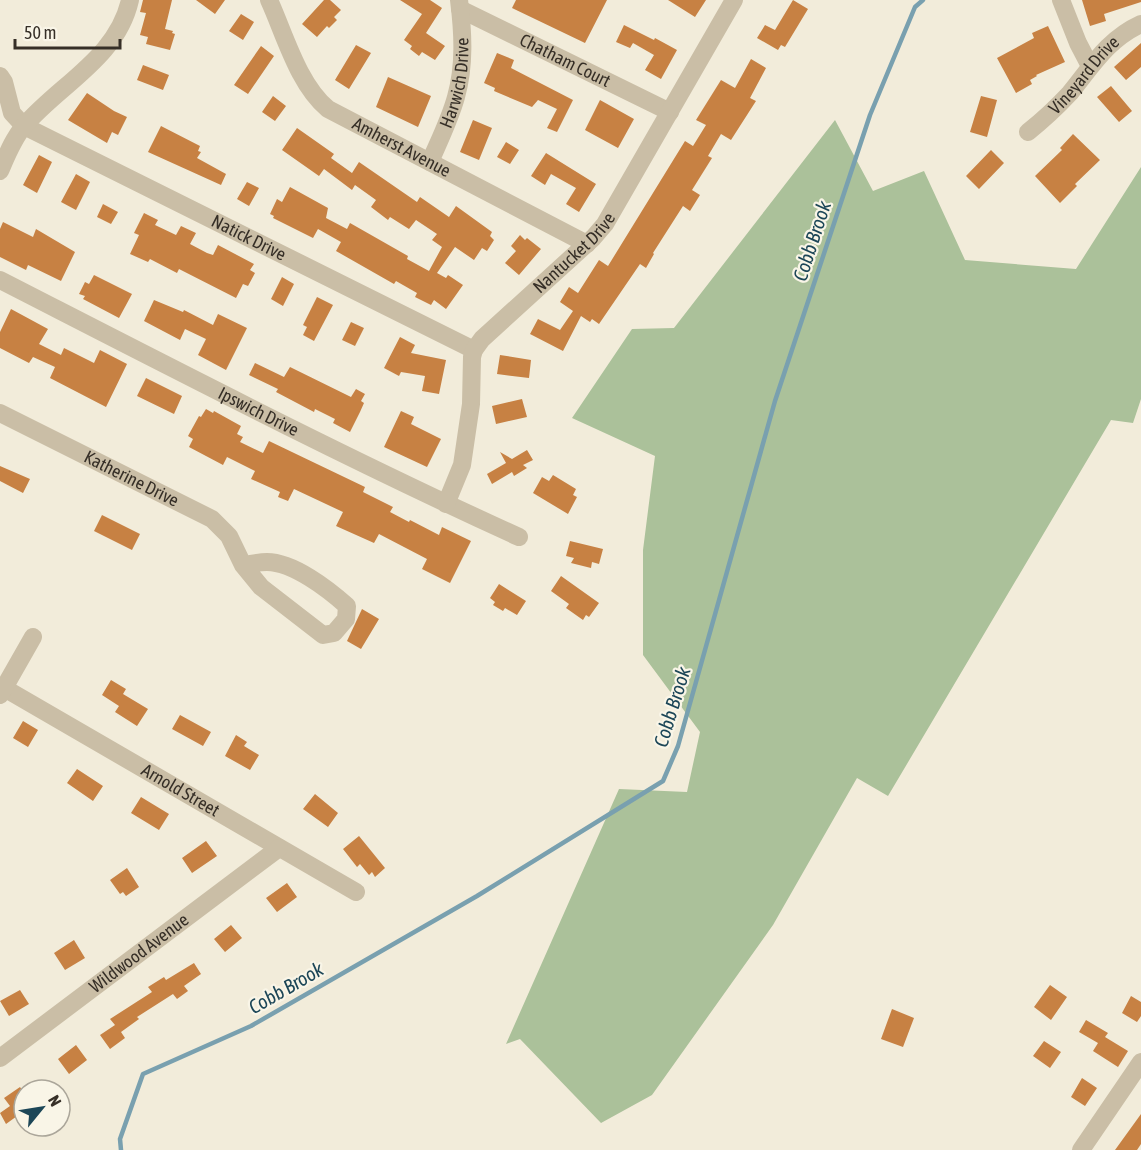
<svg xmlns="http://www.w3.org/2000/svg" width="1141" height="1150" viewBox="0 0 1141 1150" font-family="'Asap Condensed',sans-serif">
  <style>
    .green { fill: #abc19a }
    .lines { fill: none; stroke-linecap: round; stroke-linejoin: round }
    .stream { stroke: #79a0af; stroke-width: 4.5 }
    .building { fill: #c78143 }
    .minor { stroke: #cabea6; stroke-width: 18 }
    .labels { text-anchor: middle; stroke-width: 4.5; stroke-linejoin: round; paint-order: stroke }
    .street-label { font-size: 18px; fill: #362f27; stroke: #f9f5e7 }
    .water-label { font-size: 20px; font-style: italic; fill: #1c4657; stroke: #f9f5e7 }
  </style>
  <rect width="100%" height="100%" fill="#f2ecda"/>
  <path class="green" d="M835 120 873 191 924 171 965 260 1076 269 1141 167V399L1133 423 1111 420 888 796 857 778 773 925 652 1095 601 1123 520 1039 506 1044 619 789 687 792 700 732 643 655V550L655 456 572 418 632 329 674 328Z"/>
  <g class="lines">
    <path class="stream" d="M121 1150 120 1139 143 1074 251 1026 477 896 663 781 678 746 775 401 870 115 915 7 923 0"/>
  </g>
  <path class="building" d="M143 0H172L165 29 173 31 172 33 175 34 170 50 146 44 148 37 140 35 146 13 140 12Z
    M196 0H225L215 14Z
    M324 0H330L341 10 334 17 337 20 329 28 327 26 317 37 302 24Z
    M400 0H430L442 8 426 33 445 46 435 60 422 52 419 56 410 49 412 46 404 40 422 14Z
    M516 0H607L585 43 512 8Z
    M668 0H706L695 17Z
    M793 0 808 9 785 47 781 45 778 50 757 38 765 25 775 30Z
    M1082 0H1141V2L1104 14 1106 21 1090 26Z
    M241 14 254 22 243 40 229 31Z
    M624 25 654 40 655 38 677 50 661 79 645 70 654 55 633 43 630 48 616 42Z
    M1048 26 1065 62 1036 75 1037 76 1030 80 1032 84 1016 93 997 58 1034 38 1032 33Z
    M1141 43V67L1126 80 1114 67Z
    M356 45 371 53 349 89 335 80Z
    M261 46 274 56 248 94 234 85Z
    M497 53 514 60 511 68 573 100 557 132 547 128 557 109 538 100 532 107 494 91 495 88 484 83Z
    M751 59 766 68 750 98 756 101 731 140 721 134 708 156 712 158 692 190 700 195 690 211 683 206 653 253 654 254 646 268 640 264 599 324 592 319 590 322 581 316 563 351 530 334 538 319 560 330 573 311 560 302 569 287 578 293 599 260 608 266 685 141 693 146 706 125 696 120 721 80 735 88Z
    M143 65 169 75 163 90 137 80Z
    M388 77 431 96 418 127 376 107Z
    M1111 86 1132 111 1119 122 1097 97Z
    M87 93 114 111 127 117 118 135 112 132 107 143 68 120Z
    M273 96 286 106 275 121 262 112Z
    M981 96 997 100 987 137 970 132Z
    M600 100 634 119 618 148 585 130Z
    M473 120 492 128 479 160 460 152Z
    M161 126 200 146 198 151 201 152 197 158 226 174 221 185 148 152Z
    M297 128 334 154 331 158 352 173 359 162 417 202 420 197 449 217 456 206 492 232 490 236 494 240 487 251 482 248 474 260 455 247 437 273 446 278 448 275 463 285 446 309 434 300 431 305 415 297 417 293 396 281 394 284 336 251 341 242 318 229 313 238 273 218 274 216 270 214 277 199 282 202 290 187 328 208 326 218 347 229 350 223 408 256 407 259 429 271 442 247 432 240 437 234 416 220 409 229 390 217 388 220 371 207 376 200 355 185 352 190 324 169 319 176 282 150Z
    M1073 134 1100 160 1075 184 1077 186 1060 203 1035 176 1062 150 1060 148Z
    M506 142 519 150 510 164 497 157Z
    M991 150 1004 163 979 189 966 176Z
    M546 153 596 184 579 212 566 204 576 188 551 174 545 185 531 176Z
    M39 155 52 162 37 193 23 185Z
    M76 174 90 182 76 210 61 202Z
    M247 182 259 188 249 206 237 199Z
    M103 204 118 212 111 224 97 217Z
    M144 213 158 220 155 225 176 235 181 226 196 233 190 244 207 253 213 255 218 245 254 264 250 270 255 273 248 286 243 284 236 298 179 269 177 273 150 259 148 262 130 254 139 235 134 233Z
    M3 222 33 237 36 229 75 252 61 281 28 265 26 270 0 257V229Z
    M520 235 525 240 527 238 541 249 519 275 505 263 516 251 511 246Z
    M94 275 132 294 119 318 83 299 85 296 79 294 85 282 89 284Z
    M282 277 294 284 283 306 271 299Z
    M317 297 333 305 314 341 303 335 307 327 303 325Z
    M154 300 183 312 184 310 213 325 218 314 247 328 226 370 198 355 206 339 185 329 180 340 144 321Z
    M11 309 48 329 39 344 61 355 64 348 94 363 100 350 127 364 106 407 50 378 55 367 33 357 29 363 0 348V332Z
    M351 322 364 328 355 346 342 340Z
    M400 337 415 345 411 353 446 360 439 394 422 391 425 376 401 372 399 376 384 368Z
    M500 355 531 360 529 378 497 374Z
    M255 363 284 377 290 367 351 397 356 389 365 394 361 401 364 403 360 412 350 432 333 423 335 419 315 409 314 412 276 392 278 389 249 375Z
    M146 378 182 396 174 414 137 396Z
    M522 399 527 417 496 424 492 406Z
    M206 409 213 413 214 411 241 426 237 434 243 437 240 442 263 453 269 441 365 487 363 492 393 507 390 512 409 522 410 520 439 535 442 527 471 541 450 583 422 569 427 559 379 534 374 543 336 526 343 512 294 489 288 501 278 497 280 492 251 479 255 471 227 457 223 465 189 447 193 439 188 436 199 416 201 417Z
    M401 411 414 417 411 424 441 439 427 467 384 447Z
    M527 450 533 460 523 465 527 468 514 476 512 472 492 484 487 474 506 463 500 452 512 459Z
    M0 466 30 479 23 493 0 481Z
    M553 475 576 489 573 495 577 497 568 514 533 493 542 477 549 481Z
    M102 515 140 534 132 550 94 531Z
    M570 541 603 549 599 564 592 562 591 568 571 563 574 558 566 556Z
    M561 576 599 603 589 617 586 615 583 620 566 608 569 604 551 591Z
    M499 584 526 601 517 615 505 608 503 611 493 605 495 602 490 598Z
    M362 609 379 619 361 649 347 641Z
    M111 680 126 689 123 694 148 709 137 726 115 712 119 706 102 695Z
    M180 715 211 732 203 746 172 729Z
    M23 721 38 730 28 747 13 738Z
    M236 735 247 742 244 746 259 755 250 770 225 756Z
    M77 769 103 786 93 801 67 783Z
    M315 794 338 813 328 827 303 809Z
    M141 797 169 814 159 830 131 813Z
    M359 836 385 868 375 877 372 872 369 875 360 864 357 867 343 849Z
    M206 841 217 856 192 873 182 858Z
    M127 868 139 887 126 896 123 892 120 894 110 880Z
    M287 883 297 897 277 912 266 898Z
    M231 925 242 938 225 952 214 939Z
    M74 940 85 958 65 970 54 953Z
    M194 963 201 974 184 986 188 991 177 999 173 994 137 1017 139 1019 121 1032 125 1038 110 1049 100 1035 115 1025 110 1019 152 992 148 987 164 977 166 980Z
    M1050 985 1067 997 1051 1020 1034 1007Z
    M20 990 29 1004 9 1016 0 1001Z
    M1131 996 1141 1002V1016L1137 1022 1122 1013Z
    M892 1009 914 1018 903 1047 881 1039Z
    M1086 1020 1108 1033 1105 1037 1128 1051 1118 1067 1093 1051 1098 1043 1079 1032Z
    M1044 1041 1061 1052 1050 1068 1033 1056Z
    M76 1045 87 1060 69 1074 58 1059Z
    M1082 1078 1097 1088 1085 1106 1071 1097Z
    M20 1087 24 1093V1111L6 1124 0 1113 10 1106 4 1098Z
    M1141 1114V1144L1137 1150H1115Z"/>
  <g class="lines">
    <g class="minor">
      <path id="s1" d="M269 0C285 35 298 84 328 109L587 244"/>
      <path d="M1061 0 1078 43 1090 66"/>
      <path id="s2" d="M460 9 670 112"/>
      <path id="s3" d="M0 76 4 82 12 113 24 126 474 350"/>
      <path id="s4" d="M1028 132C1043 120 1057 107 1070 93 1092 66 1108 39 1141 24"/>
      <path id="s5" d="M430 162C439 141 450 119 456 97 465 65 463 32 459 0"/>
      <path d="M0 171C7 155 13 139 24 126 60 84 117 58 130 0"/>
      <path id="s6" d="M0 280C172 368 343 457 519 537"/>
      <path id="s7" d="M0 413 212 519 229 536 243 565 261 587 323 635 334 633 346 619 347 606C328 589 293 562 267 562 259 562 251 564 243 565"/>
      <path id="s8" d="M446 504 462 465 471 404 472 357 474 350 482 339 593 238 605 224 734 0"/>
      <path id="s9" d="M4 688 356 892"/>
      <path d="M0 695 33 637"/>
      <path id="s10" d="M0 1058 279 848"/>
      <path d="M1081 1150 1141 1062"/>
    </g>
  </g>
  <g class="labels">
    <g class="street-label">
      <text dy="6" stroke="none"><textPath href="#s2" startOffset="117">Chatham Court</textPath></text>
      <text dy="6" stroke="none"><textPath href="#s4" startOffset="80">Vineyard Drive</textPath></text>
      <text dy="6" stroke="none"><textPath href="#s5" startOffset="84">Harwich Drive</textPath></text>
      <text dy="6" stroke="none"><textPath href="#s1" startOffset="208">Amherst Avenue</textPath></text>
      <text dy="6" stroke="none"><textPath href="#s3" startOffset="308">Natick Drive</textPath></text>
      <text dy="6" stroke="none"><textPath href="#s8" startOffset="298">Nantucket Drive</textPath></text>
      <text dy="6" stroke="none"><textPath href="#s6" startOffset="290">Ipswich Drive</textPath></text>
      <text dy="6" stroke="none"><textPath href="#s7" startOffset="147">Katherine Drive</textPath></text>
      <text dy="6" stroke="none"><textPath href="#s9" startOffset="204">Arnold Street</textPath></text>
      <text dy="6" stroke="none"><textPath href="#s10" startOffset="174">Wildwood Avenue</textPath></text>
    </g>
    <g class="water-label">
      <text transform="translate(812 241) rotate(-72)" y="7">Cobb Brook</text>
      <text transform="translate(672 707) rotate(-73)" y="7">Cobb Brook</text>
      <text transform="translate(286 988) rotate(-30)" y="7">Cobb Brook</text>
    </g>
  </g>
  <g transform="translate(42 1108) rotate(60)"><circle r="28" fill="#f9f5e7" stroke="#aba69a" stroke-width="1.5"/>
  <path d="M0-4.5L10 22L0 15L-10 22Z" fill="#1c4657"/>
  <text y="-9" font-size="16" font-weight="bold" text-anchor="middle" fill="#362f27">N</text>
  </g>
  <path d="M15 39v9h105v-9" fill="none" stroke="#362f27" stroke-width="3"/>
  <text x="24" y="39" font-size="18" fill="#362f27" stroke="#f9f5e7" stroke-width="4.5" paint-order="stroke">50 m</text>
</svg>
